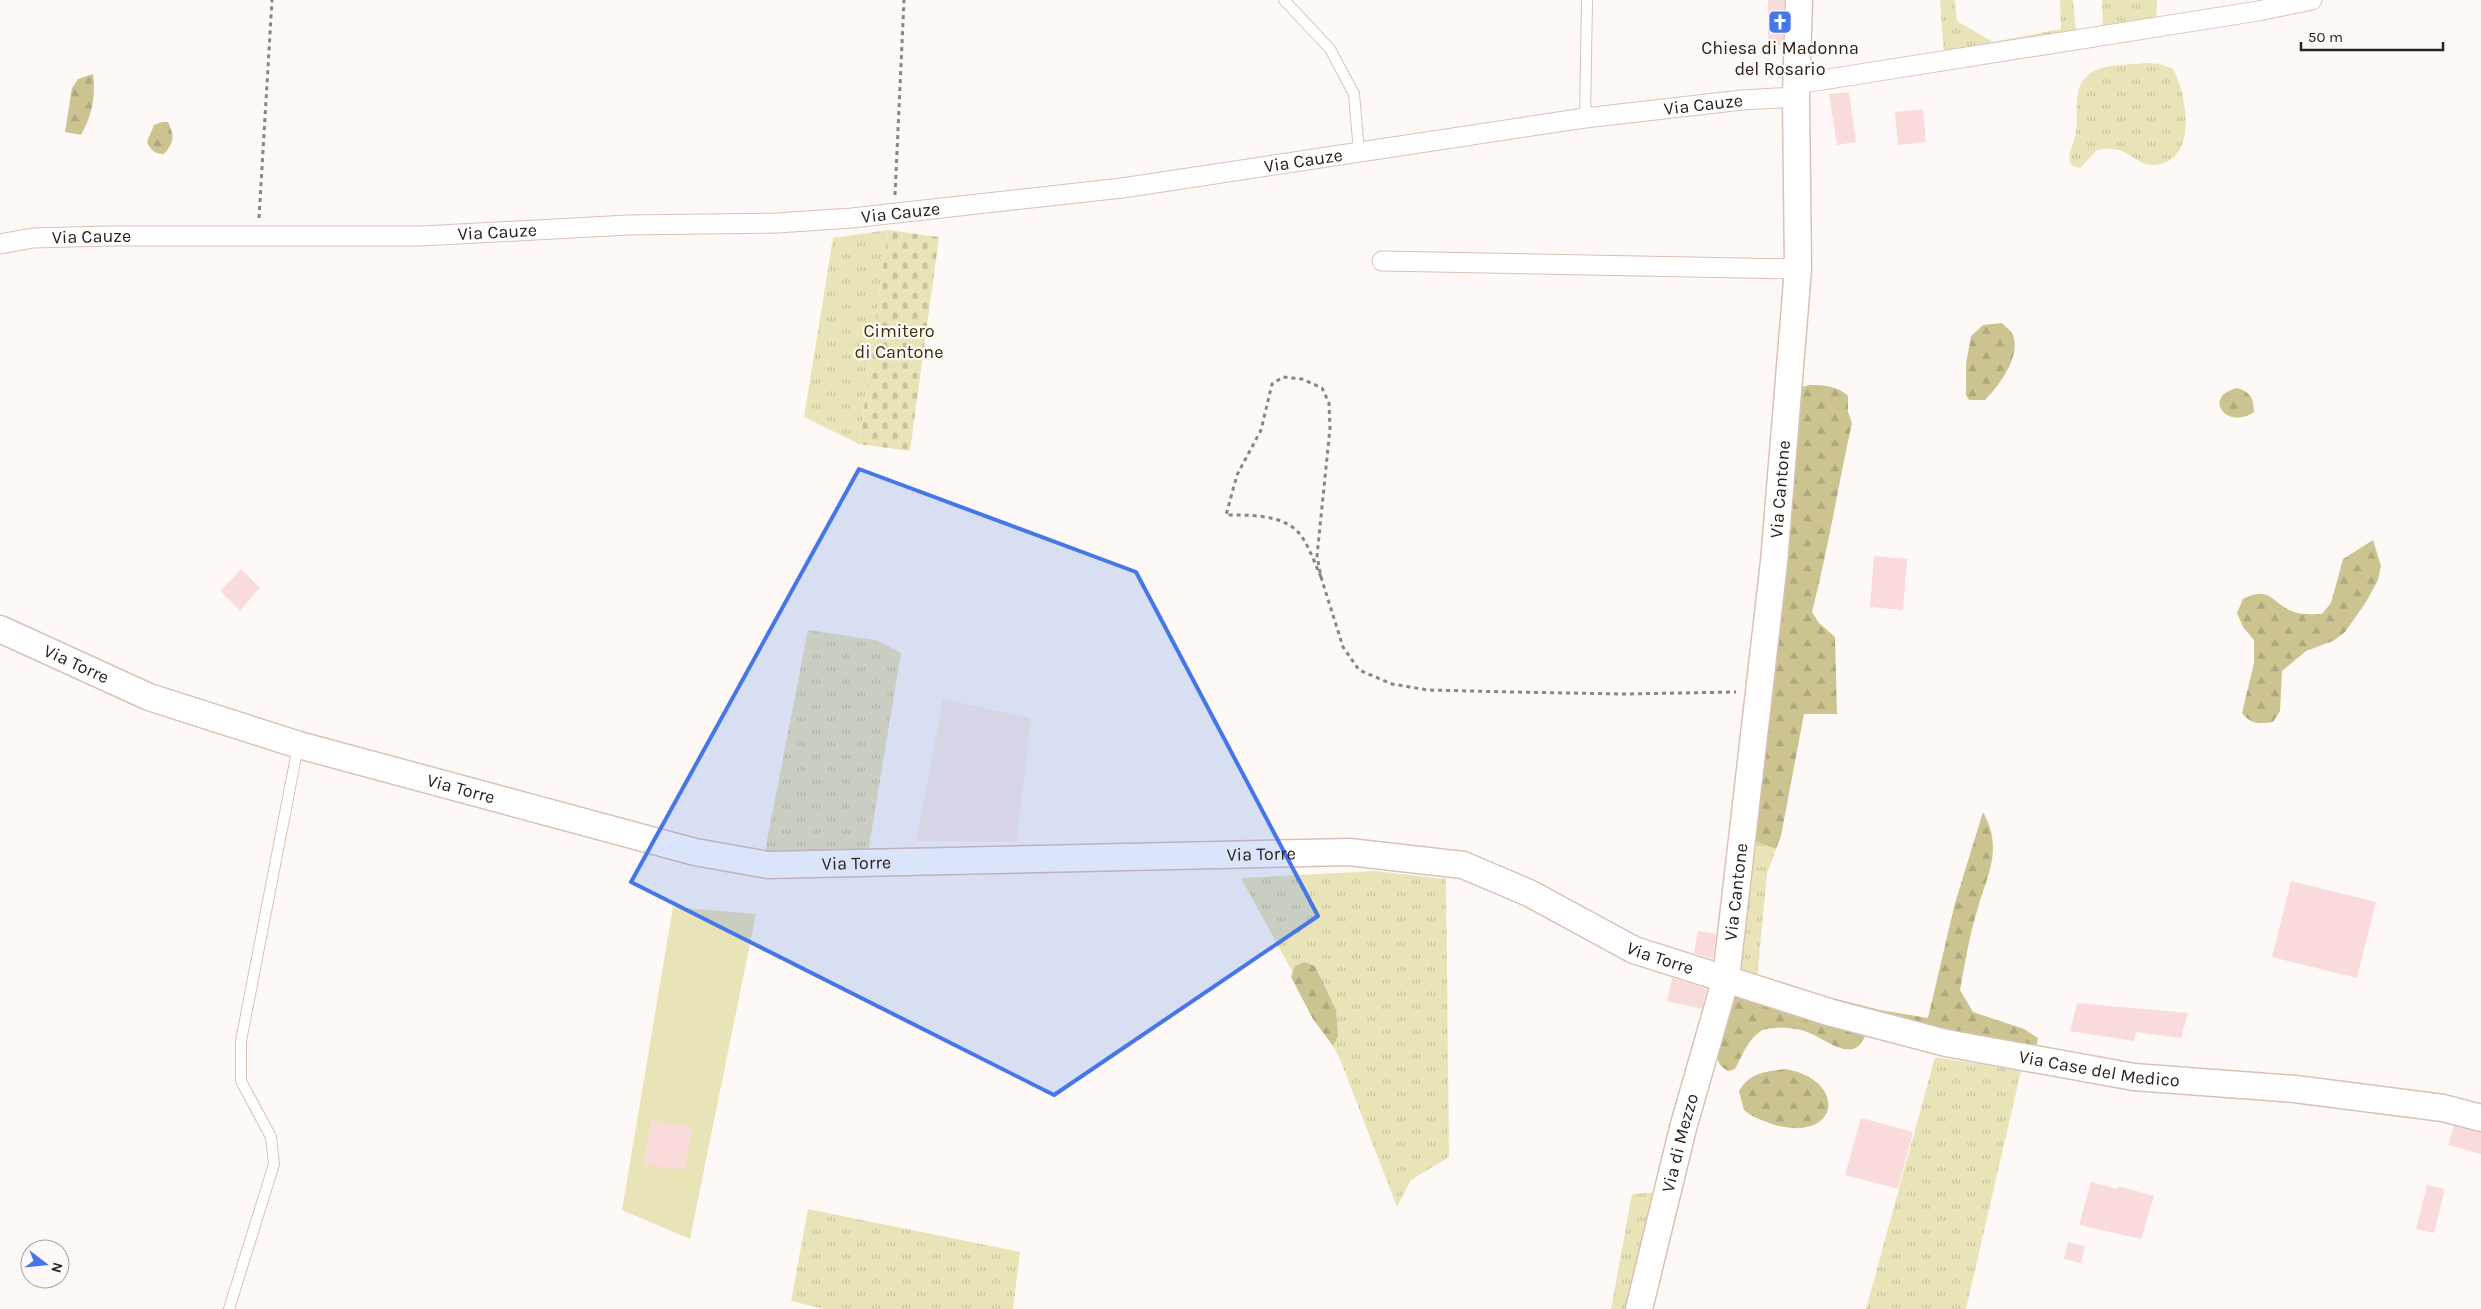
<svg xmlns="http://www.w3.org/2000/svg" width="2481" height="1309" viewBox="0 0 2481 1309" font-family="Karla,sans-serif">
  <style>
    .built { fill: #fbede7 }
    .grass { fill: url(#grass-tufts) }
    .forest { fill: url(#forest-firs) }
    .cemetery { fill: url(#cemetery-stones) }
    .garden { fill: #e9e4b8 }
    .building { fill: #fadbdb }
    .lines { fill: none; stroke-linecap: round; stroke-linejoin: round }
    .service-casing { stroke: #dbc1b5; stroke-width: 12 }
    .minor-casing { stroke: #dbc1b5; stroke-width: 21 }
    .secondary-casing { stroke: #dbc1b5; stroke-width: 29 }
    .path { stroke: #8c8480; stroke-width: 3; stroke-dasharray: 4 4; stroke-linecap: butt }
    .service { stroke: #fff; stroke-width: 10 }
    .minor { stroke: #fff; stroke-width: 19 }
    .secondary { stroke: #fff; stroke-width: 26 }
    .marked { fill: #4577e8; fill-opacity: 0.2; stroke: #4577e8; stroke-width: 4; stroke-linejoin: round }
    .labels { text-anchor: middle; stroke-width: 4.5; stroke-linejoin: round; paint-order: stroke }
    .poi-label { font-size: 18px; fill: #2b221d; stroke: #fef9f6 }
    .street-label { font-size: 18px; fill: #2b221d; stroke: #fef9f6 }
    .park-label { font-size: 18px; fill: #373107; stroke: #fef9f6 }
  </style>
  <defs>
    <pattern id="grass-tufts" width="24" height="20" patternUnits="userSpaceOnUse" patternTransform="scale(1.25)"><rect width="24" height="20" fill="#e9e4b8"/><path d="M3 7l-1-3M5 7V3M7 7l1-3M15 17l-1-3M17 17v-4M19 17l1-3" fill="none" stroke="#c8c39e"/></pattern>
    <pattern id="forest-firs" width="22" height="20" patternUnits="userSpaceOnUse" patternTransform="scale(1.25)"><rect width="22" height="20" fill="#cbc491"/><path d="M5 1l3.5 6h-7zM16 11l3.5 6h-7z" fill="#aea87d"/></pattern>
    <pattern id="cemetery-stones" width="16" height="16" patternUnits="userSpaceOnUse" patternTransform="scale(1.25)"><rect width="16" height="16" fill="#e9e4b8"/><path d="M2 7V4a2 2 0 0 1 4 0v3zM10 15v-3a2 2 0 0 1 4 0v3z" fill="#c8c39e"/></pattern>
  </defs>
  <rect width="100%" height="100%" fill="#fef9f6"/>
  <path class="built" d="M943 699 1031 718 1017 842 916 841Z"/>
  <path class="grass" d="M1940 0H1955L1957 21 1993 42 2061 29 2060 0H2073L2076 33 1944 58Z
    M2102 0H2157L2156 24 2103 29Z
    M2144 63 2160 64 2173 69C2187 95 2199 161 2155 165 2141 166 2135 157 2124 152 2116 148 2106 149 2097 150L2080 168C2076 167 2072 167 2070 163 2067 153 2075 142 2076 132 2079 112 2070 84 2094 71 2108 64 2129 65 2144 63Z
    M888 230 859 444 804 417 833 238Z
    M808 630 876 640 901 653 867 859 764 856Z
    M1749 839 1776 849 1767 874 1757 979 1739 970Z
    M1375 871 1446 879 1449 1157 1411 1180 1397 1207 1339 1057 1241 878Z
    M1935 1057 2021 1071 1966 1309H1866Z
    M1659 1192 1629 1309H1611L1632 1194Z
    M808 1209 1020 1252 1013 1309H824L791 1301Z"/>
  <path class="forest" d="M93 74C96 97 92 115 81 135L65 132 72 88 78 79Z
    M162 122H168C175 137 174 142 164 154 154 154 151 150 147 142L154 125Z
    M2002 323C2005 326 2011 331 2013 335 2021 357 1999 386 1985 400H1969L1966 395V364L1971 336 1983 325Z
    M1810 385C1824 385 1838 386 1848 396V412L1852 423C1838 486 1828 550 1812 612L1819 623 1835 637 1837 714H1804L1781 836 1776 849 1749 839 1797 388Z
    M2237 388C2250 392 2254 398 2254 412 2227 431 2201 397 2237 388Z
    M2373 540 2381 566 2378 580 2366 602 2345 632 2333 641 2306 651 2282 671 2280 711 2273 722C2259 724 2252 725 2242 713L2254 663V640L2243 627 2237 613 2243 599C2272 585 2270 603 2294 612 2302 615 2314 614 2322 614L2331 603 2343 559Z
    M1983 812C2004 850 1987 874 1977 911 1969 937 1965 964 1960 990L1973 1012 2024 1029 2038 1038 2035 1053 1924 1030 1757 979 1880 1010 1928 1018 1955 903Z
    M1304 962 1315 966 1336 1010 1338 1036 1333 1046 1313 1019 1291 977 1295 966Z
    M1739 984 1868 1027C1857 1069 1831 1041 1807 1032 1799 1029 1785 1027 1776 1028 1772 1029 1765 1028 1761 1031 1748 1039 1742 1056 1735 1069L1729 1071C1720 1067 1718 1064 1717 1053Z
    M1786 1069C1849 1081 1839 1143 1775 1125 1764 1121 1753 1118 1744 1110L1739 1091C1749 1073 1766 1071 1786 1069Z"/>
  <path class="cemetery" d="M888 230 939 237 910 451 859 444Z"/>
  <path class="garden" d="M673 907 756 914 690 1239 622 1210Z"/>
  <path class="building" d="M1768 0H1784L1783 45 1768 46Z
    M1849 92 1856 142 1837 145 1829 94Z
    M1923 109 1926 142 1898 145 1895 112Z
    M1874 556 1907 559 1903 610 1870 607Z
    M241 569 260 588 240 610 220 591Z
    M2291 881 2376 902 2357 978 2272 957Z
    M1698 931 1716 934 1713 959 1694 953Z
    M1672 978 1707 989 1702 1009 1667 1001Z
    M2077 1003 2188 1013 2181 1038 2136 1032 2134 1041 2070 1031Z
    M1861 1118 1913 1132 1898 1189 1845 1175Z
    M651 1120 692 1127 685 1170 644 1164Z
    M2454 1126 2481 1133V1154L2448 1145Z
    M2091 1182 2117 1189 2118 1186 2154 1196 2141 1239 2079 1225Z
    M2427 1185 2445 1189 2434 1233 2416 1229Z
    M2068 1242 2085 1246 2081 1263 2064 1259Z"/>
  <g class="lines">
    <g class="service-casing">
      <path id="service" d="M1284 0 1330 49 1354 94 1359 152
        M1585 118 1587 0
        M229 1309 274 1164 271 1137 241 1081V1041L298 746"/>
    </g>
    <g class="minor-casing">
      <g id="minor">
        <path d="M1797 84 2258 11 2312 0"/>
        <path id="s1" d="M0 244 33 238 107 236H422L628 225 777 223 852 218 1122 188 1585 118 1742 100 1796 97"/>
        <path d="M1382 261 1798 269"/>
      </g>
    </g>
    <g class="secondary-casing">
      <g id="secondary">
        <path id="s2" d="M0 629 149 697 299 745 695 852 768 865 1349 852 1463 865 1529 893 1634 950 1832 1013 1946 1043 2134 1077 2295 1089 2443 1108 2481 1118"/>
        <path id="s3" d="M1639 1309 1683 1128 1726 978 1774 562 1798 269 1796 97 1799 0"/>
      </g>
    </g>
    <path class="path" d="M895 195 904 0
      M259 218 272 0
      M1321 577C1315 564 1310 549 1302 537 1287 514 1250 515 1226 515L1237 475 1261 430 1272 384 1283 377 1302 379 1322 388 1329 403 1330 428 1317 556 1321 577 1343 647 1359 670 1392 684 1428 690 1512 692 1623 694 1736 692"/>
    <use href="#service" class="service"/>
    <use href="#minor" class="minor"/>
    <use href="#secondary" class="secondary"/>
  </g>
  <path class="marked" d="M859 469 1136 572 1318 916 1054 1095 631 882Z"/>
  <defs>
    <g id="church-square" transform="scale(1.25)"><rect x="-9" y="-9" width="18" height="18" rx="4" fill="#4577e8" stroke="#fef9f6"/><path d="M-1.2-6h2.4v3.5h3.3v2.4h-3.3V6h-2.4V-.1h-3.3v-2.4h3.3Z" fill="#fff"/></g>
  </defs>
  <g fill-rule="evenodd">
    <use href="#church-square" x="1780" y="22"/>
  </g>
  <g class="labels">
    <g class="poi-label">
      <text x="1780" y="54">Chiesa di Madonna<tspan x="1780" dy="21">del Rosario</tspan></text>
    </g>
    <g class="street-label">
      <text dy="6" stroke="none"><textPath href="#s1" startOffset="1712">Via Cauze</textPath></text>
      <text dy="6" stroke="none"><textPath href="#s1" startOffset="1308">Via Cauze</textPath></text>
      <text dy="6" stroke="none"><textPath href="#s1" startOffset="902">Via Cauze</textPath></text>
      <text dy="6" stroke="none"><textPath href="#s1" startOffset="498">Via Cauze</textPath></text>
      <text dy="6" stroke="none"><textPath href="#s1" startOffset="92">Via Cauze</textPath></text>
      <text dy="6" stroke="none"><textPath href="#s3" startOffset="834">Via Cantone</textPath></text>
      <text dy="6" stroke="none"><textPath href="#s2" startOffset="84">Via Torre</textPath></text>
      <text dy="6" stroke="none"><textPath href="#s2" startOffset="489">Via Torre</textPath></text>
      <text dy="6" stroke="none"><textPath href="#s2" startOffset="1299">Via Torre</textPath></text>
      <text dy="6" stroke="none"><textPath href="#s2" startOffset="894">Via Torre</textPath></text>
      <text dy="6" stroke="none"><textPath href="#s3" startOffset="429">Via Cantone</textPath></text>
      <text dy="6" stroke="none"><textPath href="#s2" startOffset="1720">Via Torre</textPath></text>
      <text dy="6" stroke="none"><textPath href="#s2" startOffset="2174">Via Case del Medico</textPath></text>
      <text dy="6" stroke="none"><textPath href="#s3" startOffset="171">Via di Mezzo</textPath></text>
    </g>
    <g class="park-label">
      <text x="899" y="337">Cimitero<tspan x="899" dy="21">di Cantone</tspan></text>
    </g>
  </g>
  <g transform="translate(45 1264) rotate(106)"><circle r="24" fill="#fef9f6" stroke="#aaa39f"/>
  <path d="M0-4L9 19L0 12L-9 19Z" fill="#4577e8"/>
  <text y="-8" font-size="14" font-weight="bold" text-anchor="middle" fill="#2b221d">N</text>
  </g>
  <path d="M2301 42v8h142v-8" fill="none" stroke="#2b221d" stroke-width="2.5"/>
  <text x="2308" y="42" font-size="15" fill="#2b221d" stroke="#fef9f6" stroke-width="4" paint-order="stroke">50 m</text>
</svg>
